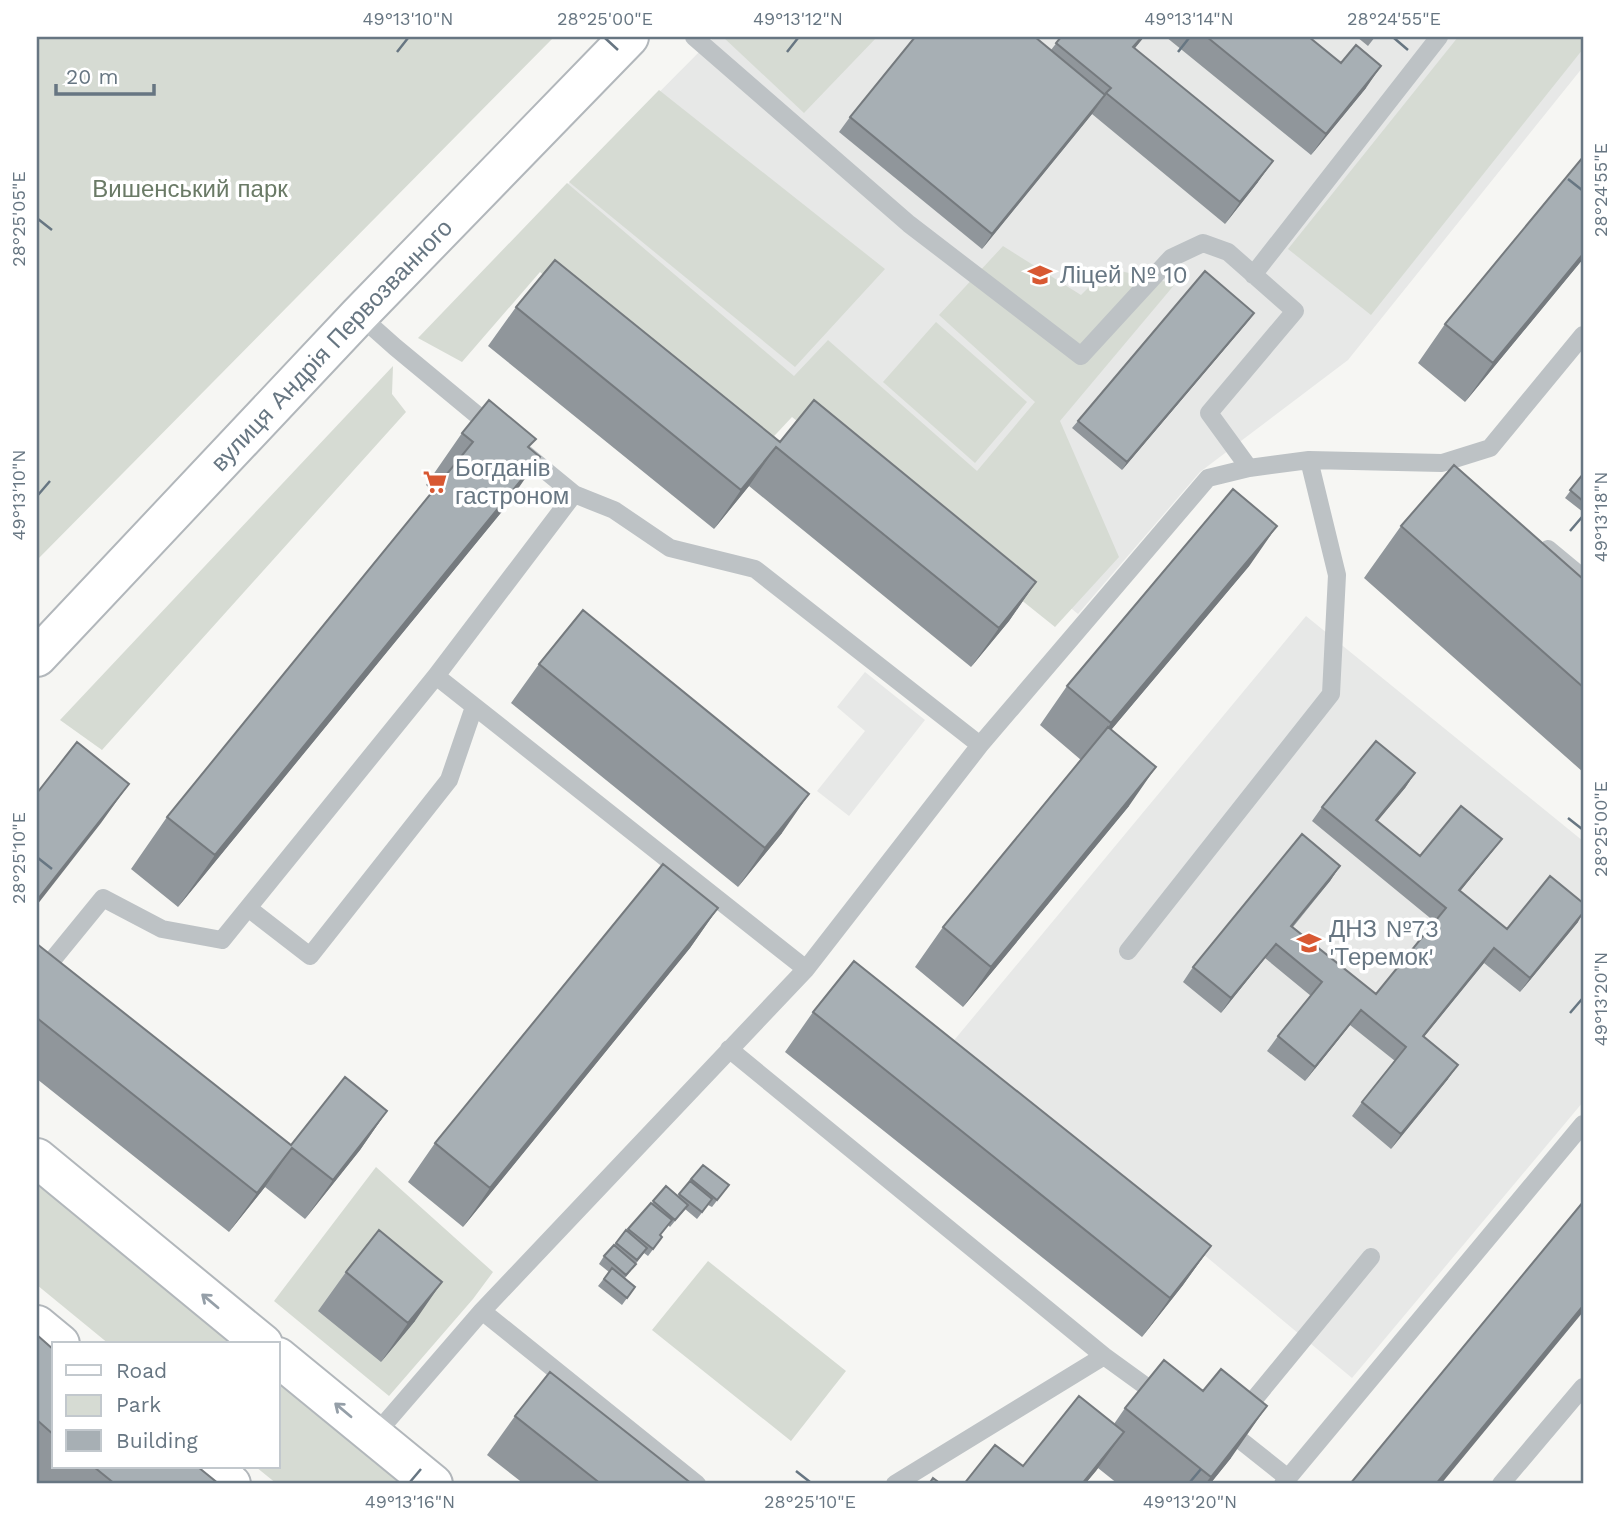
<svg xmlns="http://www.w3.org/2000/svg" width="1620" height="1521" viewBox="0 0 1620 1521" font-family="'Work Sans',sans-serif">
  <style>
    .built { fill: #e7e8e7 }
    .green { fill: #d6dbd3 }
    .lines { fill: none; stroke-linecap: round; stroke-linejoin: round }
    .secondary-casing { stroke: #b2b7bb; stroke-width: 42 }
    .lane { stroke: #bdc2c5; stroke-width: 18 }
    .secondary { stroke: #fff; stroke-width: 38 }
    .wall { fill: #90969b }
    .shaded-wall { fill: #757a7e }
    .building { fill: #a7afb4; stroke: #757a7e; stroke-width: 2 }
    .oneway { stroke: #959fa8 }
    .ticks { fill: none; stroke: #677682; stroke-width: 2.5 }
    .labels { text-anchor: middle; stroke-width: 7; stroke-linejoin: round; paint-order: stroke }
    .park-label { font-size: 24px; fill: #6a7a66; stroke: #fff }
    .poi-label { font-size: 24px; fill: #677682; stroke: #fff; text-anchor: start }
    .street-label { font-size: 24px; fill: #677682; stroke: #fff }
    .neatline { fill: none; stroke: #677682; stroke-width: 2.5 }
    .ticks-label { font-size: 18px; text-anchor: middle; fill: #677682 }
  </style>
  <rect width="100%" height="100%" fill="#f6f6f3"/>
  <path class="built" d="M714 37H1583V67L1348 360 1200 472 1078 614 561 191Z
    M1306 616 1583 841V1102L1352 1378 951 1044Z
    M865 672 925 720 849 816 817 791 865 731 837 707Z"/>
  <path class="green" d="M37 37H554L37 560Z
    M723 37H877L804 113Z
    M1458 37H1583V49L1371 315 1288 249Z
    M659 90 885 269 795 367 569 182Z
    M567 183 794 376 828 340 977 471 1035 402 939 315 1003 246 1081 295 1108 268 1175 284 1060 421 1119 557 1055 627 792 417 761 450 540 272 462 362 418 338Z
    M936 322 1027 402 975 463 883 382Z
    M393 366 392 394 406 412 102 750 60 720Z
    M376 1167 493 1272 473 1299 389 1396 274 1301Z
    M37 1176 241 1344H109L37 1285Z
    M708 1261 846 1371 791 1441 652 1330Z
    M278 1374 412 1484H277L256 1467H278Z"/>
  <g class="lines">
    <g class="secondary-casing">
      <g id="secondary">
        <path id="s1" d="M37 657 359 315 629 37"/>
        <path d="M37 1158 263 1344"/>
        <path d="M37 1325 60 1344"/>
        <path d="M278 1357 433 1484"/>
        <path d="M209 1467 231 1484"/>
      </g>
    </g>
    <path class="lane" d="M694 37 909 224 1081 356 1171 258 1203 243 1228 252 1295 311 1209 413 1249 468
      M1253 275 1439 37
      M359 315 395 347 494 429
      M518 448 574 494 614 510 670 548 755 569 980 745
      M1548 549 1583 578
      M436 676 806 969
      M248 908 310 956 449 780 474 707
      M1128 951 1331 694 1337 575 1309 460
      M50 973 45 969 103 898 162 929 222 940 436 676 574 494
      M729 1049 1104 1356 1162 1398
      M482 1311 697 1484
      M1242 1414 1371 1257
      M1225 1428 1288 1478
      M374 1436 482 1311 806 969 980 745 1208 478 1249 468 1309 460 1442 463 1490 448 1583 335
      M895 1484 1104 1356
      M1283 1484 1583 1124
      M1501 1484 1583 1387"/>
    <use href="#secondary" class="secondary"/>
  </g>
  <path class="wall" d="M1061 37H1144L1135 48 1258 182 1225 224 1092 114 982 249 839 132 850 117 1051 50Z
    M1166 37H1309L1366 88 1311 155Z
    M1357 37H1375L1368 46Z
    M1583 259 1465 402 1418 363 1445 324Z
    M516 307 780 442 1036 582 1009 621 971 667 749 486 714 529 488 346Z
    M1249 320 1122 470 1072 428 1078 421Z
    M462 433 529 448 504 509 178 907 131 869 167 817 433 491 426 485Z
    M1583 474V512L1565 498Z
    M1401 526 1583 579V772L1364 578Z
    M1250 565 1111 730 1129 806 963 1007 915 967 943 927 1081 760 1040 725 1067 686Z
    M539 664 782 833 738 887 511 703Z
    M1415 773 1405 788 1377 821 1420 856 1502 839 1491 853 1460 891 1507 929 1578 922 1520 992 1484 963 1424 1037 1448 1079 1391 1149 1352 1116 1362 1102 1395 1061 1350 1025 1305 1081 1267 1051 1278 1036 1311 996 1265 958 1221 1013 1183 982 1193 967 1340 866 1330 881 1293 927 1376 994 1435 922 1312 821 1322 807Z
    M718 908 690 948 463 1227 408 1182 435 1143Z
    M37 944 291 1145 387 1111 360 1150 305 1219 265 1187 229 1232 37 1079Z
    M813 1012 1211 1246 1183 1285 1142 1337 785 1052Z
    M703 1165 729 1185 712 1207 708 1205 697 1219 685 1209 670 1227 668 1225 660 1235 657 1244 648 1256 644 1253 625 1278 635 1287 622 1305 598 1286 609 1272 599 1264 604 1256 652 1203 666 1186 678 1196Z
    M346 1272 415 1321 381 1362 318 1311Z
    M37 1335 54 1350V1467H198L219 1484H40L37 1482Z
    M1125 1408 1231 1458 1210 1484H1118L1098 1468 1085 1484H964L1023 1466 1114 1424Z
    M515 1416 692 1484H524L487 1455Z"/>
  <path class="shaded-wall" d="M1142 37H1144L1118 68 1133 47Z
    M1381 66 1366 88 1311 155 1326 134Z
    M1102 100 1092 114 982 249 992 234Z
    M1273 161 1258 182 1225 224 1240 202Z
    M1583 254V259L1465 402 1493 363Z
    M1254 313 1249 320 1122 470 1127 462Z
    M776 447 749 486 714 529 741 490Z
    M540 457 504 509 178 907 215 855Z
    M1277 526 1250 565 1084 762 1111 723Z
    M1036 582 1009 621 971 667 999 628Z
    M1156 767 1129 806 963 1007 991 967Z
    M1415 773 1405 788 1366 835 1376 820Z
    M129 784 101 823 37 905V900Z
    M809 794 782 833 738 887 765 848Z
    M1502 839 1491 853 1449 905 1459 890Z
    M1340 866 1330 881 1281 940 1291 926Z
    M718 908 690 948 463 1227 490 1188Z
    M1583 913 1578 922 1520 992 1530 978Z
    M1276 944 1265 958 1221 1013 1231 998Z
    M1494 948 1484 963 1413 1050 1423 1036Z
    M1361 1010 1350 1025 1305 1081 1315 1067Z
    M1458 1065 1448 1079 1391 1149 1401 1134Z
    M387 1111 360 1150 305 1219 333 1180Z
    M292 1148 265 1187 229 1232 257 1193Z
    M1211 1246 1183 1285 1142 1337 1170 1298Z
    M442 1282 415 1321 381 1362 408 1323Z
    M1583 1306V1312L1441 1484H1436Z
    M1267 1406 1231 1458 1210 1484H1205Z
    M1124 1432 1096 1471 1085 1484H1082Z"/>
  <path class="building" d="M915 37H1035L1105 95 992 234 850 117Z
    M1061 37H1142L1133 47 1273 161 1240 202 1106 93 1111 88 1056 43Z
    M1207 37H1309L1341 63 1356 45 1381 66 1326 134Z
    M1583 157V254L1493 363 1445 324Z
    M555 260 780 442 814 400 1036 582 999 628 776 447 741 490 516 307Z
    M1205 271 1254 313 1127 462 1078 421Z
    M489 400 536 439 528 447 540 457 215 855 167 817 473 442 462 433Z
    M1454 465 1583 579V687L1401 526Z
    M1583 474V501L1570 490Z
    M1233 489 1277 526 1111 723 1067 686Z
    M583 610 809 794 765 848 539 664Z
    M1108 727 1156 767 991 967 943 927Z
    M1376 741 1415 773 1376 820 1420 856 1461 806 1502 839 1459 890 1507 929 1550 876 1583 903V913L1530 978 1494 948 1423 1036 1458 1065 1401 1134 1362 1102 1406 1047 1361 1010 1315 1067 1278 1036 1322 982 1276 944 1231 998 1193 967 1302 834 1340 866 1291 926 1376 994 1446 908 1322 807Z
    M77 742 129 784 37 900V793Z
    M663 864 718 908 490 1188 435 1143Z
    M37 944 291 1145 345 1077 387 1111 333 1180 292 1148 257 1193 37 1018Z
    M854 961 1211 1246 1170 1298 813 1012Z
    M703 1165 729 1185 717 1200 691 1179Z
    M690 1181 712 1199 702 1212 679 1194Z
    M666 1186 688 1205 675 1220 653 1201Z
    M1583 1202V1306L1436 1484H1350Z
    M651 1203 672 1220 660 1235 662 1237 653 1249 628 1229Z
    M379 1230 442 1282 408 1323 346 1272Z
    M626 1230 647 1248 637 1260 616 1243Z
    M614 1245 636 1264 626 1275 604 1256Z
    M612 1268 635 1287 627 1298 604 1279Z
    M37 1335 54 1350V1435L37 1420Z
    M1164 1360 1203 1391 1221 1369 1267 1406 1211 1477 1125 1408Z
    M550 1372 692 1484H601L515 1416Z
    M1079 1396 1124 1432 1082 1484H964L995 1445 1023 1466Z
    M94 1467H198L219 1484H115Z
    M933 1478 941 1484H929Z"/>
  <defs><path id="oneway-shaft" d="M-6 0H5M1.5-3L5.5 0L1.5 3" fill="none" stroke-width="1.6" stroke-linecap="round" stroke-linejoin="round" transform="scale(1.75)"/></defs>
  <g class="oneway">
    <use href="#oneway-shaft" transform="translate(210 1301) rotate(-140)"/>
    <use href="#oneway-shaft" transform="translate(343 1410) rotate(-140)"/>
  </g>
  <path class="ticks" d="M605 38 618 50M1394 38 1408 50M397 52 408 38M787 52 798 38M1178 52 1189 38M1568 179 1582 190M38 219 52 230M38 495 50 481M1570 531 1582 517M1568 818 1582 829M38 858 52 869M1570 1013 1582 999M796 1471 810 1482M410 1482 421 1469M1190 1482 1201 1469"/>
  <defs>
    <g id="school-bare" transform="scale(1.89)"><path d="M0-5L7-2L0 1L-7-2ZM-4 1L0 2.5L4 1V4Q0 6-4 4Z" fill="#d85832" stroke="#fff" stroke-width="2.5" paint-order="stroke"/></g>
    <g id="supermarket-bare" transform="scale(1.89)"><path d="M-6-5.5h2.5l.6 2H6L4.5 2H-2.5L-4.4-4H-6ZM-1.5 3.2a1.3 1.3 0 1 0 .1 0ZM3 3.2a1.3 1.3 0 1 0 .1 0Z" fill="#d85832" stroke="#fff" stroke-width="2.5" paint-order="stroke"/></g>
  </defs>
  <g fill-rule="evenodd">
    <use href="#school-bare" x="1040" y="275"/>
    <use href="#supermarket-bare" x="435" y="482"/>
    <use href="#school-bare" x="1309" y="943"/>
  </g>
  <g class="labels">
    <g class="park-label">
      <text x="190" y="197">Вишенський парк</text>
    </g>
    <g class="poi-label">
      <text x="1060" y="283">Ліцей № 10</text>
      <text x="455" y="476">Богданів<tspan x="455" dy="28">гастроном</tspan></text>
      <text x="1329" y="937">ДНЗ №73<tspan x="1329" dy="28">'Теремок'</tspan></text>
    </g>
    <g class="street-label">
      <text dy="8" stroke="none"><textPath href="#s1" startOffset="429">вулиця Андрія Первозванного</textPath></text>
    </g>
  </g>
  <rect width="1620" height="1521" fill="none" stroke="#ffffff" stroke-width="77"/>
  <rect x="52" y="1342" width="228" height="126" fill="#ffffff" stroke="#c2c8cd" stroke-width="2"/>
  <rect x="66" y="1365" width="35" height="10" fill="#ffffff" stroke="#c2c8cd" stroke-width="2"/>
  <text x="116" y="1378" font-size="21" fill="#677682">Road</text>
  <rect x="66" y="1395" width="35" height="21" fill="#d6dbd3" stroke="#c2c8cd" stroke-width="2"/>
  <text x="116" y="1412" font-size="21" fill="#677682">Park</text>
  <rect x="66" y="1430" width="35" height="21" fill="#a7afb4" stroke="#c2c8cd" stroke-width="2"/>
  <text x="116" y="1448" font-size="21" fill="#677682">Building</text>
  <path d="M56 84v10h98v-10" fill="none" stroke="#677682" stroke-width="3.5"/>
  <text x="66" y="84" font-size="21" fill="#677682" stroke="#ffffff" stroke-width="5" paint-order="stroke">20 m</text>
  <rect x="38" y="38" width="1544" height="1444" class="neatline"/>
  <g class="ticks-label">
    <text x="408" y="25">49°13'10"N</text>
    <text x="605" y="25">28°25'00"E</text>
    <text x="798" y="25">49°13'12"N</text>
    <text x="1189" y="25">49°13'14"N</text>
    <text x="1394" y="25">28°24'55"E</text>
    <text transform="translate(1601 190) rotate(-90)" y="6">28°24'55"E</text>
    <text transform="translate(19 219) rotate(-90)" y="6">28°25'05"E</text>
    <text transform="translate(19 495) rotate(-90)" y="6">49°13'10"N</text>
    <text transform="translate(1601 517) rotate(-90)" y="6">49°13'18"N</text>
    <text transform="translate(1601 829) rotate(-90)" y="6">28°25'00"E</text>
    <text transform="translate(19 858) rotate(-90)" y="6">28°25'10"E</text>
    <text transform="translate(1601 999) rotate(-90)" y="6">49°13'20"N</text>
    <text x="410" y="1508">49°13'16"N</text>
    <text x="810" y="1508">28°25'10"E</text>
    <text x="1190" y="1508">49°13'20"N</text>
  </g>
</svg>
